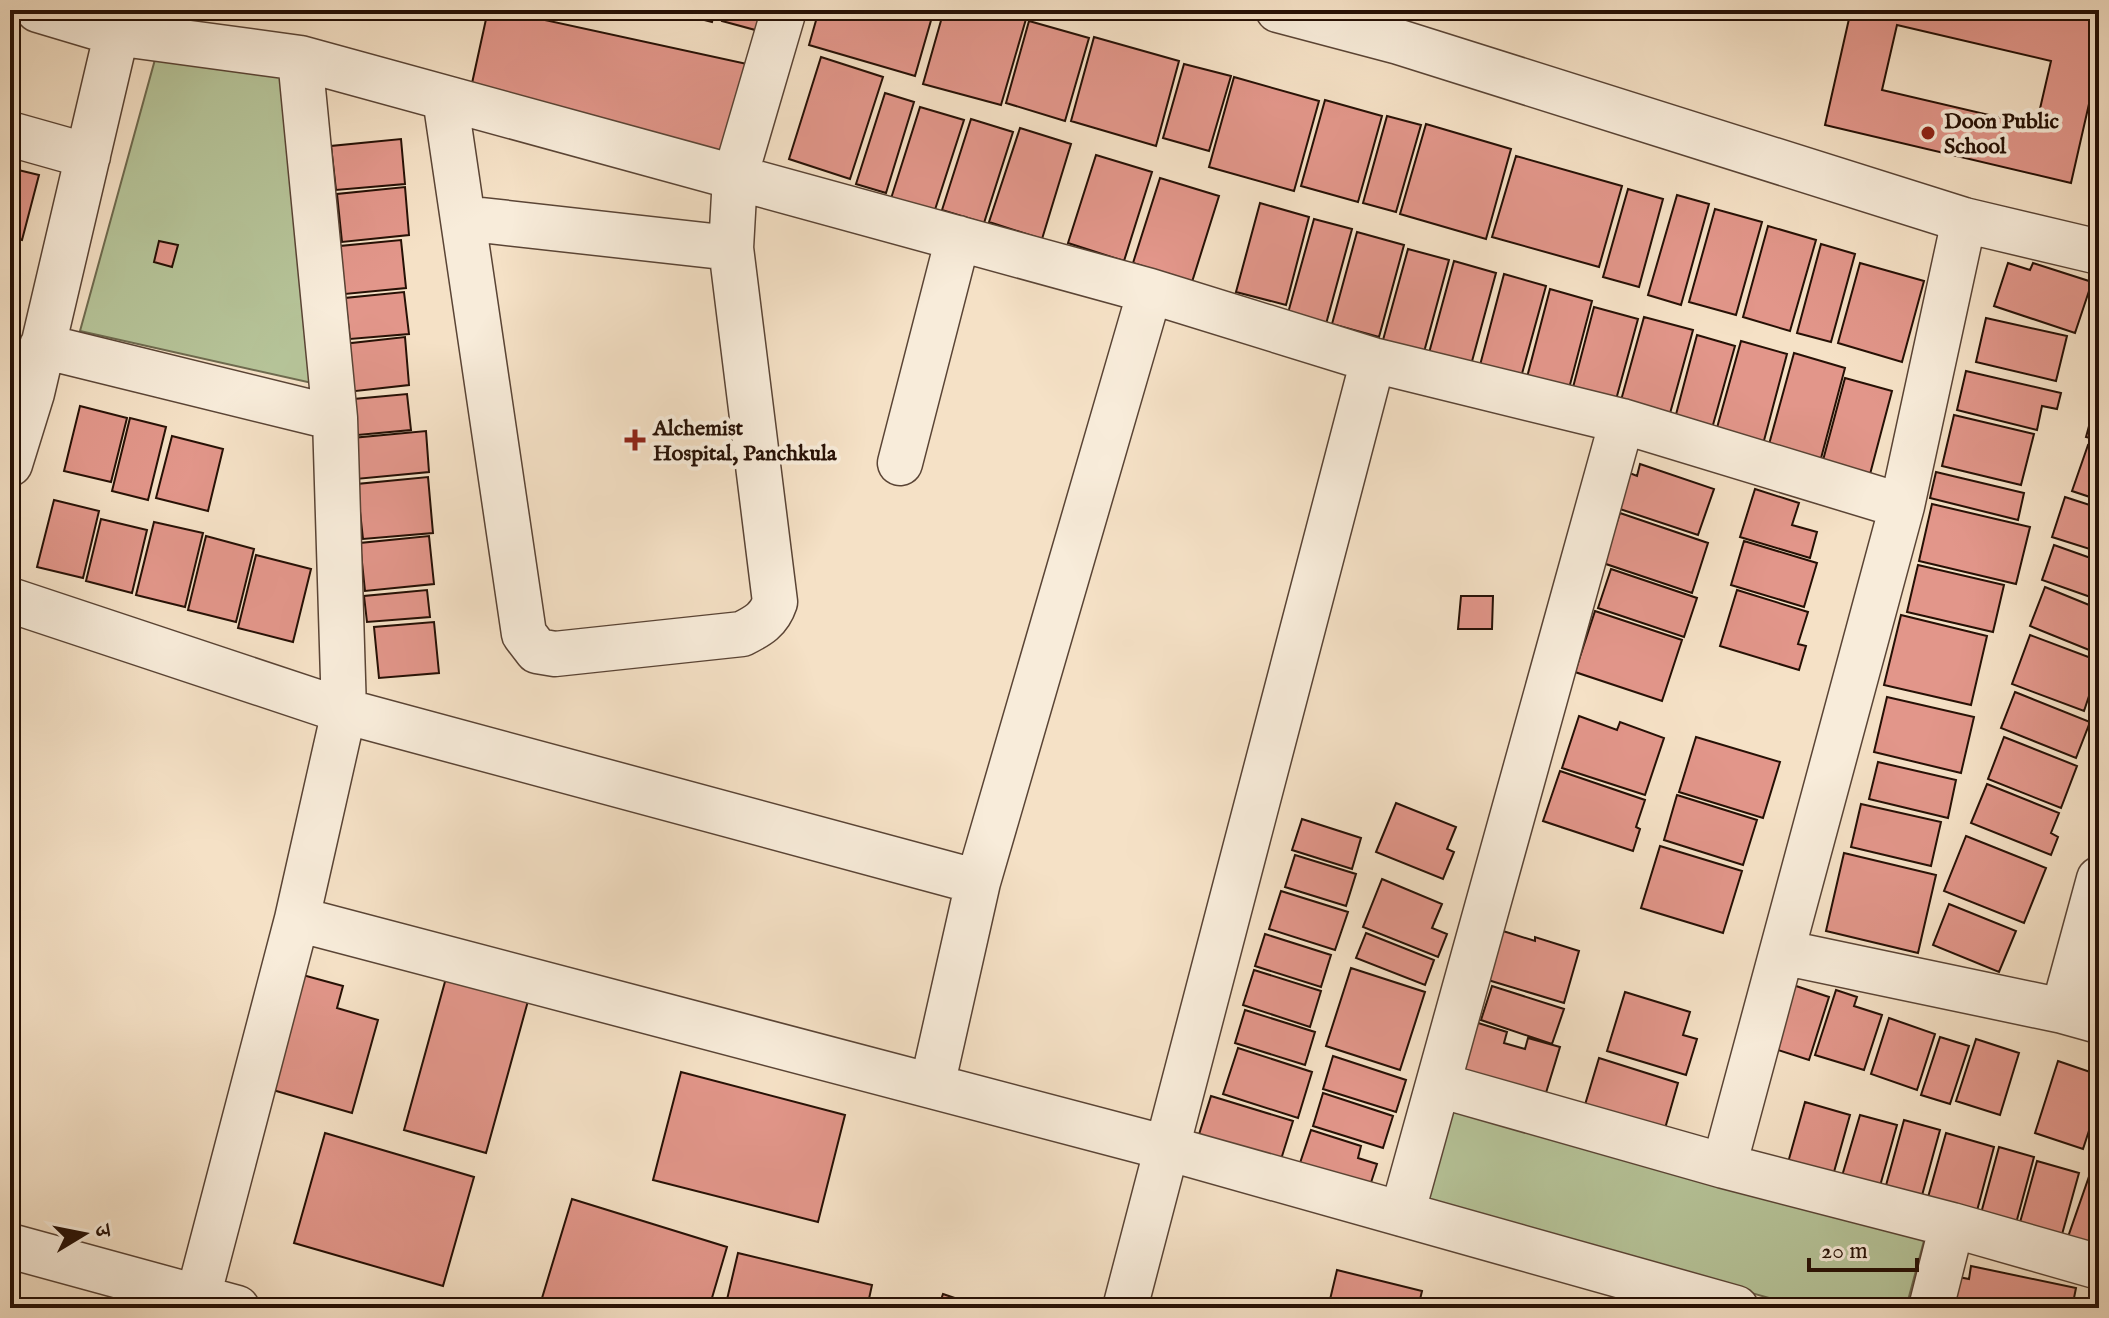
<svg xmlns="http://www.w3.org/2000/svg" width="2109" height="1318" viewBox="0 0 2109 1318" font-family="'IM FELL English','Noto Serif Devanagari',serif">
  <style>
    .green { fill: #b6c499; stroke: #6e6a4f; stroke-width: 2 }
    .building { fill: #e2968a; stroke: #261005; stroke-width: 2; fill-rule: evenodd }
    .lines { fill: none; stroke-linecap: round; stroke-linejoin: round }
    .minor-casing { stroke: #5a4435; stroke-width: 47 }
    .minor { stroke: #f8ecda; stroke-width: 44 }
    .poi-dot { fill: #8f2418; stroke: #f8ecda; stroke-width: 3 }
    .labels { text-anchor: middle; stroke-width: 8; stroke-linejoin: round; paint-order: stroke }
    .poi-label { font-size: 22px; font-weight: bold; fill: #261005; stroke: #f8ecda; text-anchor: start }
  </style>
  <rect width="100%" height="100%" fill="#f5e1c6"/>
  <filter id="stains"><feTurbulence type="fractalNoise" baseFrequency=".0025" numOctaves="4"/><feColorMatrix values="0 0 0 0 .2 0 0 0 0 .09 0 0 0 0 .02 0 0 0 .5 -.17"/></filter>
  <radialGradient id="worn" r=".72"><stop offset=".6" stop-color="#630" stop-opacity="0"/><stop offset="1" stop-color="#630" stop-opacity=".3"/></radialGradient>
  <path class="green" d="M159 45 283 77 312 383 80 331Z
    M1453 1104 1925 1237 1906 1308H1805L1426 1202Z"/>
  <path class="building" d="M488 10H499L747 64 728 153 469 97Z
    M666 10H715L712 22Z
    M725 10H776L770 34 722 21Z
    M819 10H934L915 76 809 45Z
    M944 10H995L1026 19 1001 105 923 84Z
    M1851 10H2061L2099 19V60L2071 183 1825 125ZM1897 25 2051 61 2036 126 1882 90Z
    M1029 21 1089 38 1065 121 1006 103Z
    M1094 37 1179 61 1156 146 1071 121Z
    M821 57 883 77 850 179 789 159Z
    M1184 64 1231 76 1209 151 1163 138Z
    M1234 77 1319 101 1294 191 1209 167Z
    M885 93 914 102 886 193 856 184Z
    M1325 100 1382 116 1358 202 1301 186Z
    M920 107 964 120 931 222 888 208Z
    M1387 116 1421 125 1396 212 1363 203Z
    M971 119 1013 132 984 223 942 210Z
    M1426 124 1511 149 1486 239 1400 214Z
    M1020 128 1071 144 1042 239 989 222Z
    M401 139 405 184 336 190 331 146Z
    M1096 155 1152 172 1124 261 1068 243Z
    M1516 156 1622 186 1599 267 1492 237Z
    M10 168 39 175 22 240 10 237Z
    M1160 178 1219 196 1192 282 1133 263Z
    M405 187 409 235 342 242 337 194Z
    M1628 189 1663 199 1639 287 1603 277Z
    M1677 195 1709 204 1681 305 1648 295Z
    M1260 203 1309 217 1286 305 1236 292Z
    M1715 209 1762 222 1736 315 1689 302Z
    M1314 219 1352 229 1326 324 1288 313Z
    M1768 226 1816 240 1790 331 1743 317Z
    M1357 232 1404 245 1379 337 1332 324Z
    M401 240 406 288 345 294 340 246Z
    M159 241 178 245 172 267 154 262Z
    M1821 244 1855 254 1831 342 1797 333Z
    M1408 249 1449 260 1424 352 1383 340Z
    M1454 261 1496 273 1471 365 1429 353Z
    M1860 263 1924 281 1902 362 1838 343Z
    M2008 263 2030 270 2033 263 2092 282 2075 333 1994 306Z
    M1504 274 1546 286 1520 381 1479 369Z
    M1550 289 1592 301 1567 396 1525 385Z
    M404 292 409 334 350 339 345 298Z
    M1594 307 1638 319 1614 407 1571 395Z
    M1644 317 1693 330 1669 417 1620 404Z
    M1986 318 2067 336 2056 381 1976 362Z
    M1697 335 1735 346 1711 432 1674 422Z
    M405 337 409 385 347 392 343 344Z
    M1741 341 1787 354 1762 448 1715 435Z
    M1794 353 1845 368 1820 462 1768 448Z
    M1966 371 2061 393 2057 409 2042 406 2037 430 1957 410Z
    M1845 378 1892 391 1869 478 1822 464Z
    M407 394 411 430 347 436 343 400Z
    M2097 397H2099V440L2086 437Z
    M80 406 127 418 111 482 64 471Z
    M1954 415 2034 434 2021 485 1942 466Z
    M130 418 166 427 148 500 112 491Z
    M426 431 429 472 356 479 352 438Z
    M172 436 223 449 208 511 156 498Z
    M2088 445 2099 449V500L2072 491Z
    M1640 464 1714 489 1698 535 1617 508 1622 470 1637 476Z
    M1936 472 2024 493 2018 520 1930 498Z
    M428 477 433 533 363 539 357 484Z
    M1755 489 1799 503 1792 525 1817 532 1810 558 1740 537Z
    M2065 497 2099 508V552L2052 537Z
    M54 500 99 511 83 578 37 567Z
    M1932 504 2030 527 2016 584 1919 561Z
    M1620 513 1708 543 1692 593 1603 563Z
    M101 519 147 530 132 593 86 581Z
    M154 522 203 533 185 607 136 595Z
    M206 536 254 549 236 622 188 610Z
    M429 536 434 584 365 591 360 543Z
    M1744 541 1817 563 1804 607 1731 585Z
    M2054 545 2099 561V600L2042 580Z
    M256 555 311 569 293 642 238 628Z
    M1918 565 2004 585 1993 632 1907 612Z
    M1611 569 1697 598 1684 637 1598 608Z
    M2045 587 2099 609V654L2030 626Z
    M427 590 430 617 367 622 364 596Z
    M1737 590 1808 612 1798 644 1806 646 1799 670 1720 646Z
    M1461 596H1493L1492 629H1458Z
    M1595 611 1682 640 1662 701 1575 672Z
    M1901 615 1987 636 1971 705 1884 685Z
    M434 622 439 673 379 678 374 627Z
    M2030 635 2099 661V693L2091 690 2084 711 2012 684Z
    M2015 692 2090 722 2076 758 2001 728Z
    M1887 697 1974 717 1961 773 1874 752Z
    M1579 716 1617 730 1620 722 1664 738 1645 795 1562 768Z
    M1696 737 1780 762 1763 818 1679 792Z
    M2004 737 2077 766 2061 808 1988 779Z
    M1878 762 1956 780 1948 818 1869 799Z
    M1560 771 1645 800 1636 827 1640 829 1633 851 1543 821Z
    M1987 784 2059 813 2051 833 2058 837 2051 855 1971 823Z
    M1677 795 1757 820 1743 865 1664 840Z
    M1396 803 1456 827 1447 849 1454 852 1443 879 1376 852Z
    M1861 804 1941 822 1931 866 1851 847Z
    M1302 819 1361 838 1352 869 1292 850Z
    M1966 836 2046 868 2024 923 1944 891Z
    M1660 846 1742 871 1723 933 1641 908Z
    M1844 853 1936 875 1918 953 1826 931Z
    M1295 855 1356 874 1346 906 1285 887Z
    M1382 879 1442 904 1432 928 1447 934 1438 957 1363 927Z
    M1281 891 1348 912 1335 950 1269 929Z
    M1949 904 2016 931 1999 972 1933 945Z
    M1503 931 1535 941V937L1579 951 1564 1003 1488 980Z
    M1366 933 1434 960 1425 985 1356 958Z
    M1265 934 1331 955 1321 987 1255 966Z
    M1351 968 1425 992 1400 1070 1326 1046Z
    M1254 970 1321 991 1310 1027 1243 1005Z
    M299 974 343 986 337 1008 378 1020 352 1113 266 1088Z
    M446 978 528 1001 486 1153 404 1130Z
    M1793 985 1829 997 1809 1060 1772 1048Z
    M1492 986 1564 1009 1552 1044 1481 1020Z
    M1836 990 1857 997 1854 1006 1882 1015 1864 1070 1815 1055Z
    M1625 992 1690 1012 1683 1035 1697 1039 1686 1075 1607 1051Z
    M1245 1010 1315 1032 1305 1065 1235 1043Z
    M1889 1018 1935 1034 1917 1090 1871 1074Z
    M1475 1022 1507 1032 1504 1043 1525 1049 1528 1038 1560 1047 1541 1109 1457 1084Z
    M1940 1037 1969 1046 1950 1104 1921 1095Z
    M1976 1039 2019 1053 2000 1115 1956 1101Z
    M1238 1048 1312 1072 1298 1118 1223 1094Z
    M1333 1056 1406 1080 1396 1112 1323 1089Z
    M1599 1058 1678 1083 1664 1132 1584 1108Z
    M2058 1061 2099 1075V1100L2083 1149 2035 1133Z
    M681 1072 845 1115 818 1222 653 1180Z
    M1323 1093 1393 1116 1383 1148 1313 1126Z
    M1211 1096 1293 1121 1278 1169 1196 1144Z
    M1805 1102 1850 1115 1832 1179 1787 1166Z
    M1860 1115 1897 1125 1880 1186 1842 1176Z
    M1904 1120 1940 1130 1921 1199 1885 1189Z
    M1311 1130 1361 1146 1358 1158 1377 1164 1367 1195 1297 1172Z
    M325 1133 474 1177 443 1286 294 1243Z
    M1946 1133 1994 1147 1974 1222 1925 1208Z
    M1999 1147 2034 1157 2015 1227 1980 1217Z
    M2037 1161 2079 1173 2061 1238 2019 1226Z
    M2093 1165 2099 1167V1248L2068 1237Z
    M572 1199 727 1247 709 1308H539Z
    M738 1253 872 1285 867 1308H725Z
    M1971 1266 2076 1288 2072 1308H1937L1943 1274 1969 1279Z
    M1337 1270 1422 1291 1418 1308H1328Z
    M943 1294 984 1308H938Z"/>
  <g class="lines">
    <g class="minor-casing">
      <path id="minor" d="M38 10 115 33 300 58 1150 291 1373 360 1622 421 1902 506
        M1278 10 1399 42 1964 220 2099 252
        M445 98 524 634 537 651 555 654 742 634C758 626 769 620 775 602L731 248 735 177 784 10
        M10 134 88 156
        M463 218 731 248
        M42 346 335 418
        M900 463 958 238
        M10 464 32 393 122 10
        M10 600 344 711 978 882
        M297 919 1167 1148 1736 1308
        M1782 952 2063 1011 2099 1021
        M2063 1011 2099 879
        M1439 1085 1724 1166 1952 1225 2099 1267
        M932 1086 978 882 1150 291
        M1724 1166 1902 506 1964 220
        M1402 1214 1622 421
        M10 1246 237 1308
        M198 1297 297 919 344 711 335 418 300 58
        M1125 1308 1373 360
        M1931 1308 1952 1225"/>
    </g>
    <use href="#minor" class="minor"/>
  </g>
  <g class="poi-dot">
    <circle cx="1928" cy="133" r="8"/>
    <path d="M631 428h8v8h8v8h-8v8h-8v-8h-8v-8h8z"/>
  </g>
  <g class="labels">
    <g class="poi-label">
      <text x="1944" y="128">Doon Public<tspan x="1944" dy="25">School</tspan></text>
      <text x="653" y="435">Alchemist<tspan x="653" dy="25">Hospital, Panchkula</tspan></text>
    </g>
  </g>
  <rect width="2109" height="1318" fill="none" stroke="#f5e1c6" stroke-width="40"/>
  <rect x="12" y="12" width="2085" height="1294" fill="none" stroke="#261005" stroke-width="4"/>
  <rect x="20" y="20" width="2069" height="1278" fill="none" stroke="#261005" stroke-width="2"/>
  <g transform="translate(84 1234) rotate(80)" stroke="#f8ecda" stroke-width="6" paint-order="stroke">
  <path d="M0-6L14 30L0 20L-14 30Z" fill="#261005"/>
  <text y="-12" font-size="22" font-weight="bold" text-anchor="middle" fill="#261005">उ</text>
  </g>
  <path d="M1809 1258v12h108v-12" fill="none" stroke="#261005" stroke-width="4"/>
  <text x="1821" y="1258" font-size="24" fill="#261005" stroke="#f8ecda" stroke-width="6" paint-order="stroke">20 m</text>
  <rect width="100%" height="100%" filter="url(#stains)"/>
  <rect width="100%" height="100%" fill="url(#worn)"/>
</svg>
